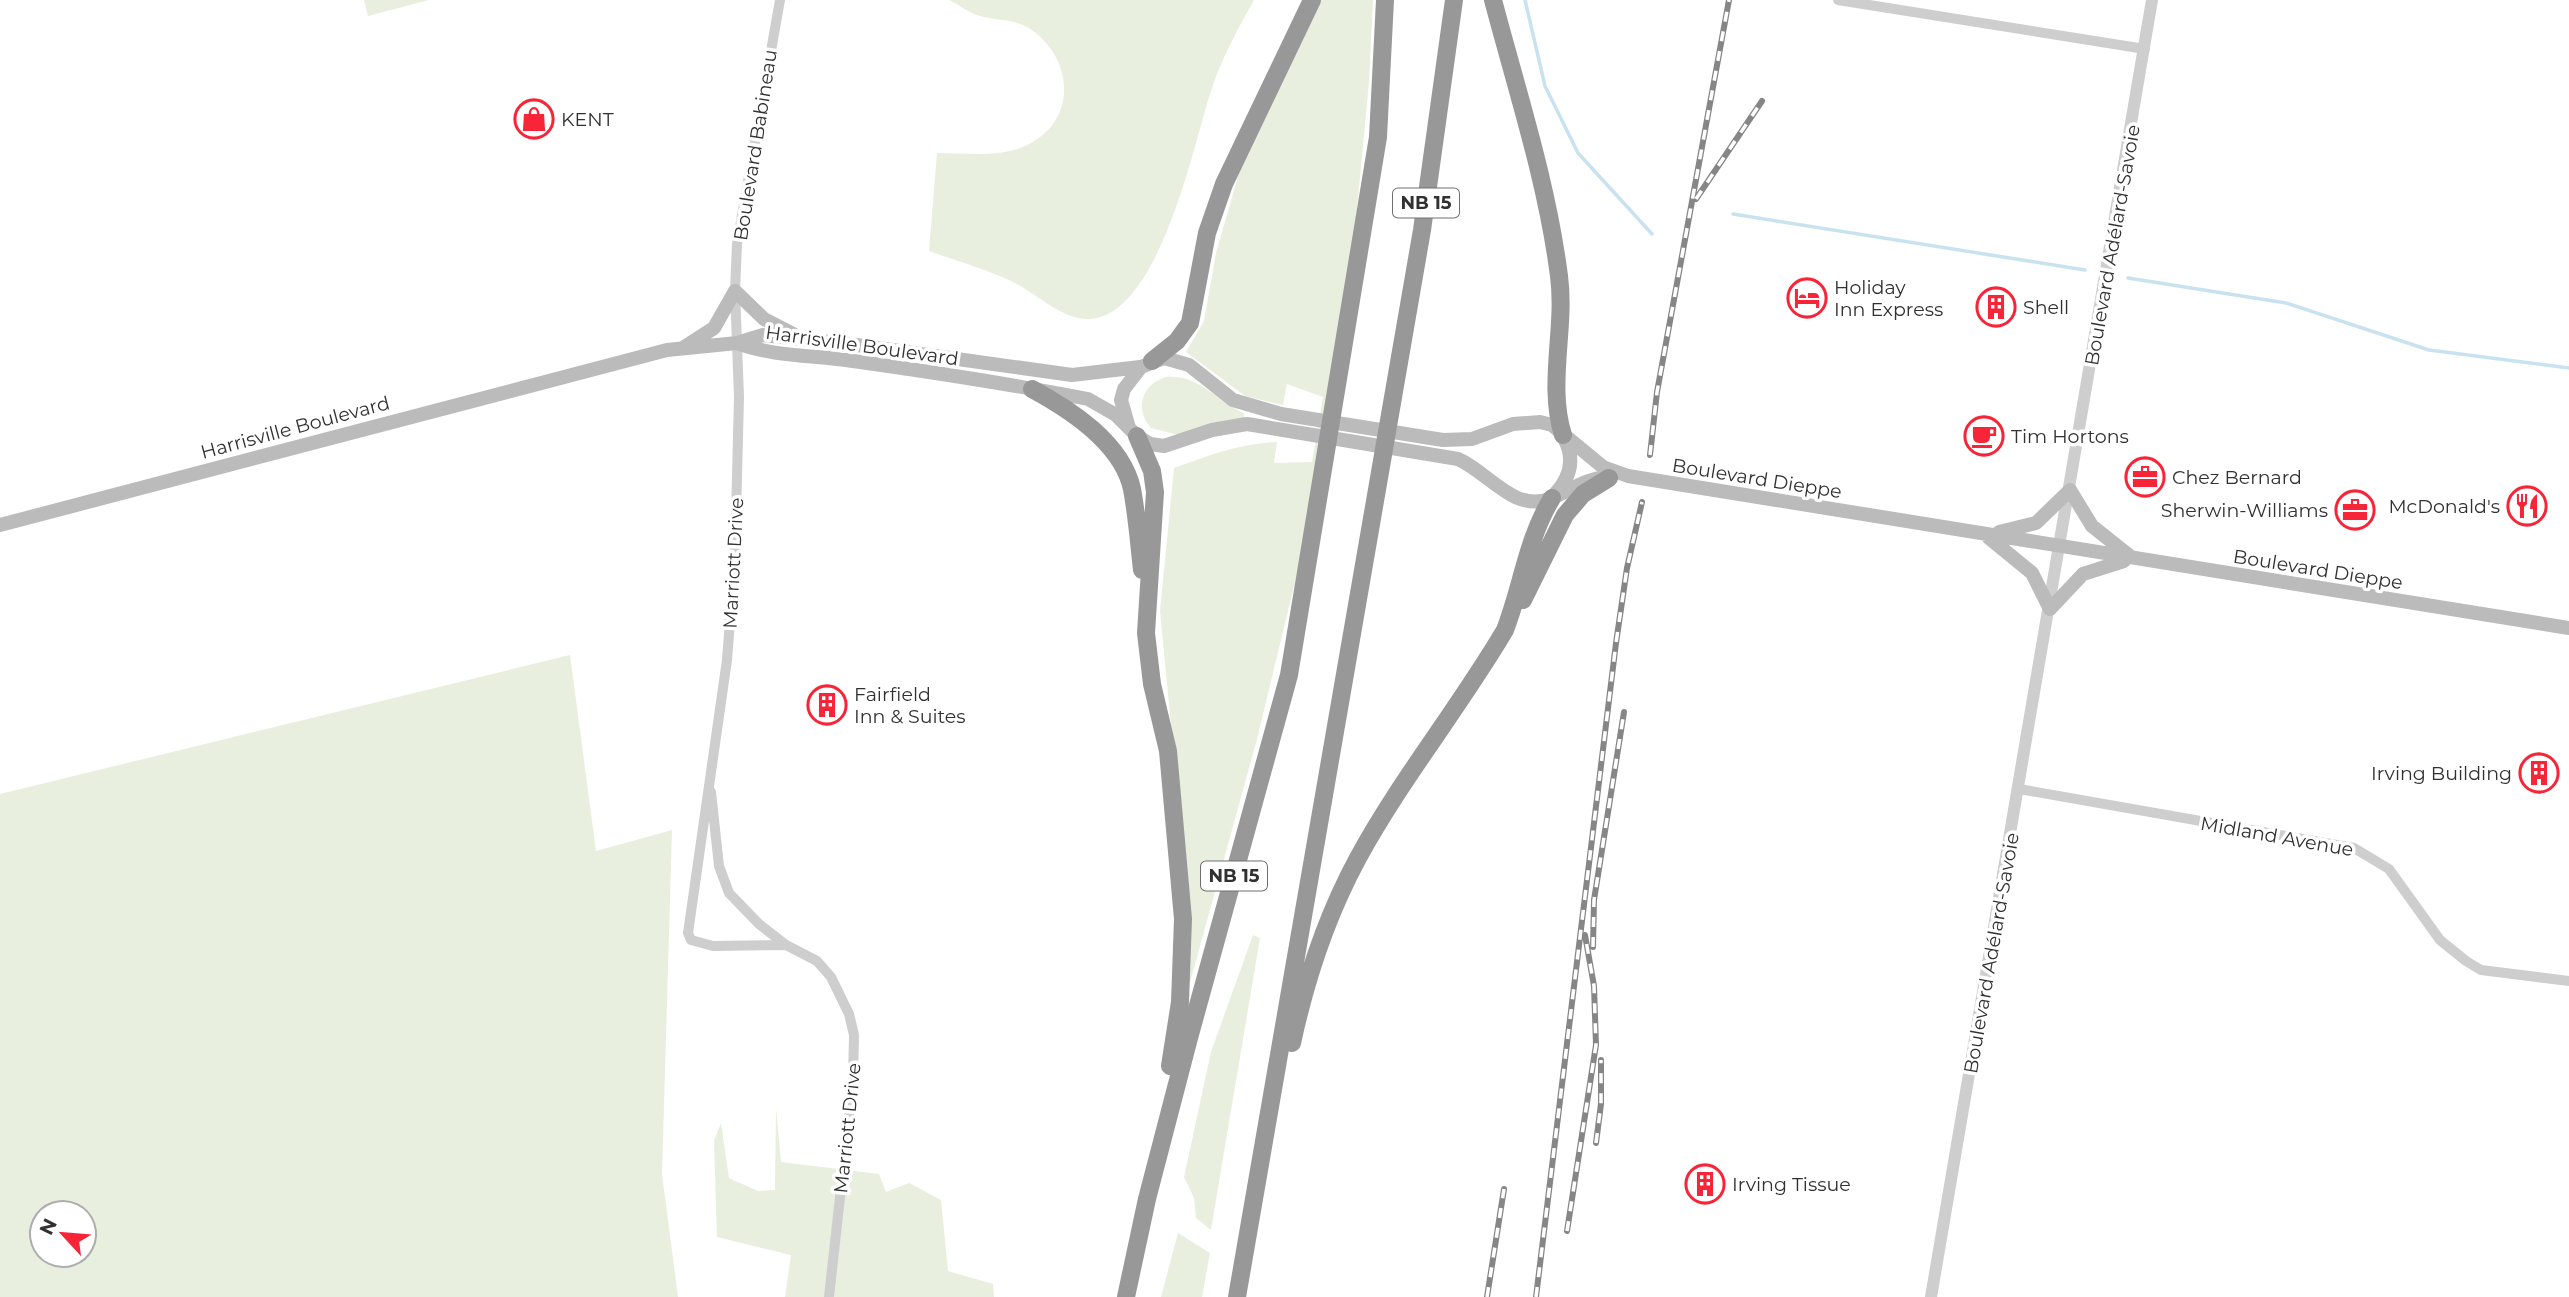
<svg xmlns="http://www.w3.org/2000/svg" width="2569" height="1297" viewBox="0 0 2569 1297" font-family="Montserrat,sans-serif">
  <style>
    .green { fill: #e8efde; fill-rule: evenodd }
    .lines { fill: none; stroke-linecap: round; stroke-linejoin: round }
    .stream { stroke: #c9e2f0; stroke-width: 3.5 }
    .minor { stroke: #cecece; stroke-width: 10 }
    .tertiary { stroke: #cecece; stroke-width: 12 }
    .secondary { stroke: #bbb; stroke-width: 14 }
    .motorway { stroke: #989898; stroke-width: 18 }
    .rail-casing { stroke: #868686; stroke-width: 6 }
    .rail { stroke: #fff; stroke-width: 3.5; stroke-dasharray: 10; stroke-linecap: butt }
    .labels { text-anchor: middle; stroke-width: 7; stroke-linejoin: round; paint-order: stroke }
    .shield { fill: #fff; stroke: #6f6f6f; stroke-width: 2 }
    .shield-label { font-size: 18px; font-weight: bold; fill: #313131 }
    .poi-label { font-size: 19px; fill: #313131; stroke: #fff; text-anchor: start }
    .street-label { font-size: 19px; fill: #313131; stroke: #fff }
  </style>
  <rect width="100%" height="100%" fill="#fff"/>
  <path class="green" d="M364 0H429L368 16Z
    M949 0H1254C1237 30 1222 58 1211 91 1194 142 1156 335 1078 318 1055 313 1034 292 1013 282 986 269 957 261 929 251L937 153C966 153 1001 158 1027 145 1077 121 1074 61 1033 31 1014 17 997 22 977 15 968 12 958 4 949 0Z
    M1318 0H1373L1369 82 1352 261 1304 545 1256 743 1189 986 1172 735 1160 611 1174 468C1208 456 1240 443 1277 442L1274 463 1312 462 1323 397 1287 384 1283 405 1245 396 1186 352 1204 321 1216 253 1241 166Z
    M1166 377C1199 374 1216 401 1244 413V418L1178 435 1151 428C1134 409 1142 384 1166 377Z
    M570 655 596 851 672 830 662 1174 678 1297H0V794ZM42 1213H84V1255H42Z
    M1253 935 1260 938 1211 1230 1196 1218 1194 1198 1184 1177 1211 1052Z
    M776 1108 781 1162 879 1174 886 1192 909 1183 941 1200 948 1271 993 1284 994 1297H785L791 1255 717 1237 714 1141 721 1123 729 1178 758 1191 775 1190Z
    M1178 1233 1210 1253 1202 1297H1161Z"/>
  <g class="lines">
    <path class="stream" d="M1525 0 1545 86 1578 153 1652 234
      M1733 214 2085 270
      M2128 278 2286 303 2429 350 2569 368"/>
    <path class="minor" d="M780 0 737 244 735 291 739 397 735 556 727 660 688 933 691 940 713 946 786 945
      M1838 0 2145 49
      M2019 789 2354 848 2389 869 2440 940 2466 961 2481 970 2569 981
      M711 792 719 866 729 893 759 924 786 945 817 961 831 977 849 1014 854 1035 853 1079 829 1297"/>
    <path class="tertiary" d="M1931 1297 2152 0"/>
    <path class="secondary" d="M737 343C774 357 814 355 853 361 932 372 1010 384 1088 399L1116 415 1137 436 1150 444 1164 446 1212 430 1247 424 1458 459C1488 472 1513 512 1549 499 1569 492 1584 479 1606 477
      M683 348 714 328 735 291 764 319 793 334
      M1129 428 1121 400 1124 389 1141 367 1164 358 1189 365 1233 400 1281 414 1443 440 1472 439 1513 424 1540 422 1552 425 1603 467 1628 476 2569 628
      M1555 494C1570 478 1575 460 1565 440
      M0 525 667 350 737 343 763 335 857 345 1072 375 1140 367
      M1999 532 2036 523 2070 490 2092 526 2131 557
      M1988 537 2032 573 2050 609 2083 574 2124 561"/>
    <path class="motorway" d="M1493 0C1517 91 1547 182 1559 276 1566 328 1547 384 1563 435
      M1152 361 1177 341 1190 323 1207 233 1224 184 1312 0
      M1032 389C1071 410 1122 443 1132 489 1137 516 1139 543 1142 570
      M1137 436 1152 471 1155 492 1146 633 1152 684 1168 751 1183 919 1180 1002 1170 1066
      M1523 600 1565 515 1583 494 1609 478
      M1292 1043C1306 978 1326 917 1358 858 1401 779 1459 708 1505 630 1522 586 1527 539 1552 498
      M1126 1297 1147 1199 1189 1038 1289 675 1378 137 1385 0
      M1237 1297 1422 230 1454 0"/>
    <g class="rail-casing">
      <path id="rail" d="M1696 199 1762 101
        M1650 455 1657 392 1729 0
        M1593 947 1594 900 1624 712
        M1596 1143 1601 1104V1060
        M1567 1231 1596 1045 1594 986 1585 935
        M1487 1297 1504 1189
        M1536 1297 1616 643 1627 568 1642 502"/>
    </g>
    <use href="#rail" class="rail"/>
  </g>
  <defs>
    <g id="shop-ring" transform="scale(2.0125)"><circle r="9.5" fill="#fff" stroke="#f72537" stroke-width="1.5"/><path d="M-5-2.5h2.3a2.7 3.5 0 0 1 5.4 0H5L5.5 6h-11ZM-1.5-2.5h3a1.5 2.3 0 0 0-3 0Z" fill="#f72537"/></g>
    <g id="hotel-ring" transform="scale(2.0125)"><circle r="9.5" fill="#fff" stroke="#f72537" stroke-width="1.5"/><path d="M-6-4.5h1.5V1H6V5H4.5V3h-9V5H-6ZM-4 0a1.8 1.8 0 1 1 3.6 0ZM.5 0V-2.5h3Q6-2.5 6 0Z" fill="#f72537"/></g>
    <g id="building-ring" transform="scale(2.0125)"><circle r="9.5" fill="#fff" stroke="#f72537" stroke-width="1.5"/><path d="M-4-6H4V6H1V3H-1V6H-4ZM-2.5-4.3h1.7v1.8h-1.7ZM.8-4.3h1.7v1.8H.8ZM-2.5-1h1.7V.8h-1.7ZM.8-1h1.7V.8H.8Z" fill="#f72537"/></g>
    <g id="cafe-ring" transform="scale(2.0125)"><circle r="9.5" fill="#fff" stroke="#f72537" stroke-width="1.5"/><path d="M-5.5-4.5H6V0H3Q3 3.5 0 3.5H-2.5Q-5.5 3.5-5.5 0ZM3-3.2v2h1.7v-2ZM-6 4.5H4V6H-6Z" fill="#f72537"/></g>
    <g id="office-ring" transform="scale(2.0125)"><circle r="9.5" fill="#fff" stroke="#f72537" stroke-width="1.5"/><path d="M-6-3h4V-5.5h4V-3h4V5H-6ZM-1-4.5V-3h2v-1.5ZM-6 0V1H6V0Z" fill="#f72537"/></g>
    <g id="restaurant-ring" transform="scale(2.0125)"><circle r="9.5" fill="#fff" stroke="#f72537" stroke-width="1.5"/><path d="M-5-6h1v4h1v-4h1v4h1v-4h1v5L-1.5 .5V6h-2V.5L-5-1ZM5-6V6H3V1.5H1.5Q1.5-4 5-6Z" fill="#f72537"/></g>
  </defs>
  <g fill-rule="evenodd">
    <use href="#shop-ring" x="534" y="119"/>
    <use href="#hotel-ring" x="1807" y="298"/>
    <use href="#building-ring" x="1996" y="307"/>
    <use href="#cafe-ring" x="1984" y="436"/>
    <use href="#office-ring" x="2145" y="477"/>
    <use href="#restaurant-ring" x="2527" y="506"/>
    <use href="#office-ring" x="2355" y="510"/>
    <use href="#building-ring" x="827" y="705"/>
    <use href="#building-ring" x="2539" y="773"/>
    <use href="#building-ring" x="1705" y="1184"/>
  </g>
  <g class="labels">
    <g class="shield">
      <rect x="1393" y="188.5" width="66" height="29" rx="5"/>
      <rect x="1201" y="861.5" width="66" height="29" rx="5"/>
    </g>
    <g class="shield-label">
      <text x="1426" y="209">NB 15</text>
      <text x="1234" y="882">NB 15</text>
    </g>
    <g class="poi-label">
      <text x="561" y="126">KENT</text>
      <text x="1834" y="294">Holiday<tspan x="1834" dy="22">Inn Express</tspan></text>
      <text x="2023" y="314">Shell</text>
      <text x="2011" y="443">Tim Hortons</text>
      <text x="2172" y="484">Chez Bernard</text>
      <text x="2500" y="513" text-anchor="end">McDonald's</text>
      <text x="2328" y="517" text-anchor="end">Sherwin-Williams</text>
      <text x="854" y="701">Fairfield<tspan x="854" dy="22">Inn &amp; Suites</tspan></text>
      <text x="2512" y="780" text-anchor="end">Irving Building</text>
      <text x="1732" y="1191">Irving Tissue</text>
    </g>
    <g class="street-label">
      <text transform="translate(755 145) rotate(-81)" y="7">Boulevard Babineau</text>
      <text transform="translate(2112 245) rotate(-80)" y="7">Boulevard Adélard-Savoie</text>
      <text transform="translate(862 345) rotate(8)" y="7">Harrisville Boulevard</text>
      <text transform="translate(295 427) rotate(-15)" y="7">Harrisville Boulevard</text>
      <text transform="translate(1757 478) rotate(9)" y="7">Boulevard Dieppe</text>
      <text transform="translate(733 563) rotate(-87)" y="7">Marriott Drive</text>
      <text transform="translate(2318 569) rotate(9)" y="7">Boulevard Dieppe</text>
      <text transform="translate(2277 836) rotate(10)" y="7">Midland Avenue</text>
      <text transform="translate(1991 953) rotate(-80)" y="7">Boulevard Adélard-Savoie</text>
      <text transform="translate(847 1128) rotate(-84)" y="7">Marriott Drive</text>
    </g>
  </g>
  <g transform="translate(63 1234) rotate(296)"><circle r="33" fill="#ffffff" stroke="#adadad" stroke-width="2"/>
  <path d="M0-5L12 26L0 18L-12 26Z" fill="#f72537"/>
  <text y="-10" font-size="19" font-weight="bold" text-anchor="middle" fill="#313131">N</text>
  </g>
</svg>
